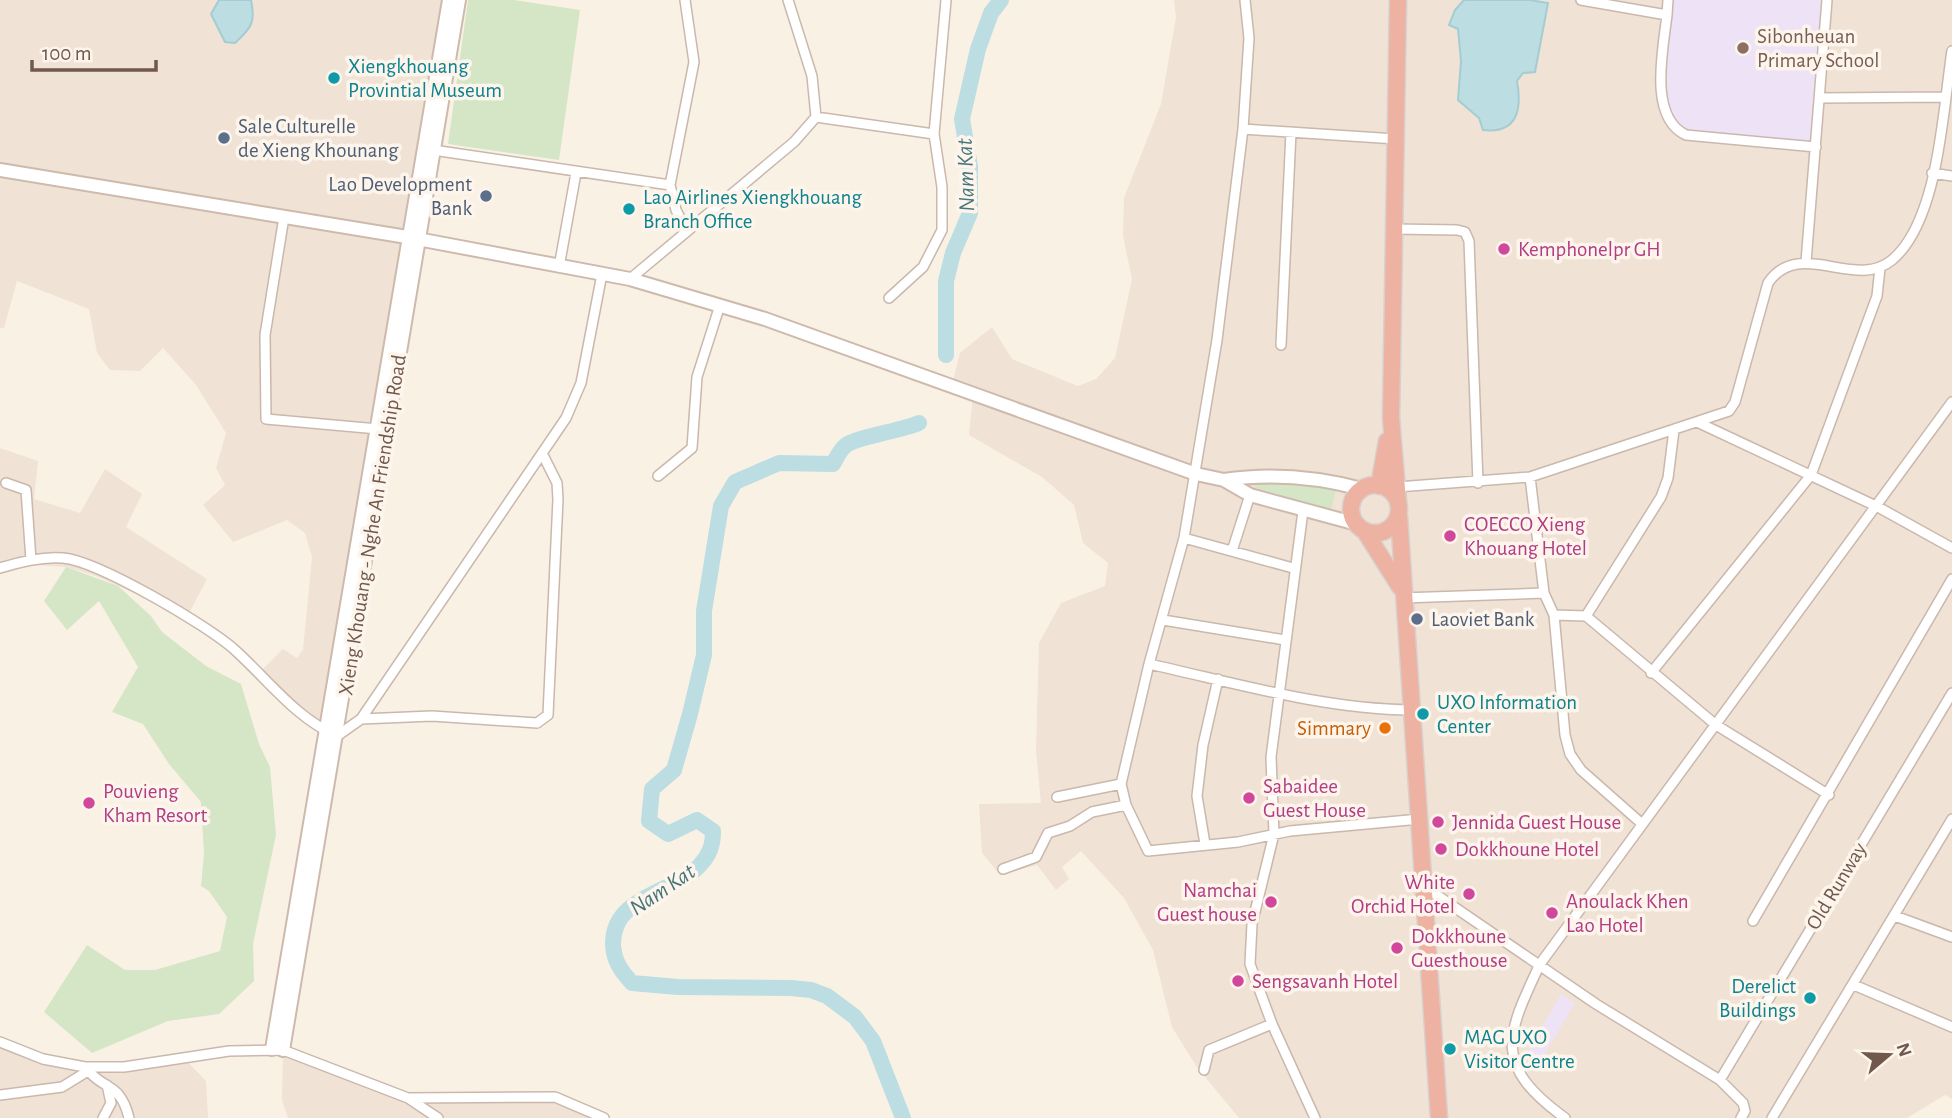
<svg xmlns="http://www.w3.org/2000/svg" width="1952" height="1118" viewBox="0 0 1952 1118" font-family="'Alegreya Sans',sans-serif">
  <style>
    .residential { fill: #f0e2d4 }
    .education { fill: #eee2f6 }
    .green { fill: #d4e6c5 }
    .water { fill: #bcdde1; stroke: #a3cdd2; stroke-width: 2 }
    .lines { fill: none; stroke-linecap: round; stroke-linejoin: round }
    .river { stroke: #bcdde1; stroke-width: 16 }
    .street-casing { stroke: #cab8ac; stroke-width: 12 }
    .secondary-casing { stroke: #cebaad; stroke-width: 16 }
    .highway-casing { stroke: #d7d0cd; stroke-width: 19 }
    .street { stroke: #fff; stroke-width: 9 }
    .secondary { stroke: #fff; stroke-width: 12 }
    .highway { stroke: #eeb2a2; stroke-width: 16 }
    .education-dot { fill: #8d6e63; stroke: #fdf5eb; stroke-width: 2.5 }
    .culture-dot { fill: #0f9aa8; stroke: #fdf5eb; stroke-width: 2.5 }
    .service-dot { fill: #5c6f8a; stroke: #fdf5eb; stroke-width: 2.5 }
    .hotel-dot { fill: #d1479c; stroke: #fdf5eb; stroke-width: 2.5 }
    .food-dot { fill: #e8710a; stroke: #fdf5eb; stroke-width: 2.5 }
    .labels { text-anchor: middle; stroke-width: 7; stroke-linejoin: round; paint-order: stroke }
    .education-label { font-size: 21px; fill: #785e54; stroke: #fdf5eb; text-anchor: start }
    .culture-label { font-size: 21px; fill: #0d838f; stroke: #fdf5eb; text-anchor: start }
    .service-label { font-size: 21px; fill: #4e5e75; stroke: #fdf5eb; text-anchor: start }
    .hotel-label { font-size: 21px; fill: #b23c85; stroke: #fdf5eb; text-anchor: start }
    .street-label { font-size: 21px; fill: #70584d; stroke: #fdf5eb }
    .food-label { font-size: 21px; fill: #c56008; stroke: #fdf5eb; text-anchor: end }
    .water-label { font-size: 23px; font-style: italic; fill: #46747b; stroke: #fdf5eb }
  </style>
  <rect width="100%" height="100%" fill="#faf1e5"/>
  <path class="residential" d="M0 0H459L328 732 259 673 283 649 297 658 303 650 312 557 305 533 287 520 233 542 203 505 225 485 216 468 226 433 196 385 163 348 140 371 110 370 97 353 89 309 17 281 4 328H0Z
    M1174 0H1952V1099L1945 1095 1907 1118H1239L1196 1066 1172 1027 1153 950 1124 898 1081 851 1062 867 1069 879 1056 890 1037 865 1000 875 982 853 979 804 1041 803 1036 750 1039 643 1061 603 1105 586 1108 563 1083 543 1074 505 1042 477 969 435 973 393 952 385 960 353 992 327 1012 359 1078 386 1096 379 1115 358 1132 279 1123 236 1124 198 1161 104 1176 17Z
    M0 448 38 461 34 499 80 513 105 469 142 494 126 527 207 579 187 617 96 576 66 567 35 565 0 571Z
    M0 1042 85 1067 182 1056 206 1081 208 1118H0Z
    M283 1050 408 1098 555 1097 604 1118H288L282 1100Z"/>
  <path class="education" d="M1668 0H1827L1816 147 1677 130 1661 91Z
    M1561 994 1575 1003 1538 1065 1524 1057Z"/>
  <path class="green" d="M468 0H514L580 10 559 160 448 144Z
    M1255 483 1328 484 1336 490 1331 510H1326L1254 487Z
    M66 567 118 586 151 616 162 632 206 666 241 684 259 744 270 767 276 835 253 944 254 981 219 1014 168 1021 92 1053 44 1012 87 945 125 970H155L220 951 227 917 209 891 201 886 204 853 201 802 169 764 143 724 112 712 138 667 99 601 67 630 44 601Z"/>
  <path class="water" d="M219 0H251C256 23 251 28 235 43L225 42 211 14Z
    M1464 0H1530L1548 3 1535 72 1523 73 1517 81C1522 109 1518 134 1483 130L1479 118 1458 100 1461 61 1458 29 1449 25 1455 10Z"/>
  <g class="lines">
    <path class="river" d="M946 355V281L953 253 970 213V166L962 119 978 49 991 13 1001 0
      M903 1118 873 1041 855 1017 827 996 811 990 791 988 678 987 632 983C621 971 614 961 613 945 612 895 674 894 700 865 710 854 713 845 713 831L697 820 668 834 649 821 652 789 674 770 690 714 704 655V611L721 506 735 482 779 463 833 464C836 459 840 450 845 446 855 437 901 431 919 423"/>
    <g class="street-casing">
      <path id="street" d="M685 0 694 62 670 185 676 210 686 230
        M1245 0 1249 38 1243 129 1217 340 1184 538 1149 664 1121 784 1126 805 1148 851 1238 842 1290 831 1420 819
        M1581 0 1667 15 1668 0
        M1667 15C1663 50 1648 117 1686 135L1816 147
        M1820 98 1945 97
        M816 117 934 134
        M1243 129 1396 139
        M433 150 670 185
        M1932 173 1952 176
        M284 217 265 335 266 419 378 429
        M1394 229 1457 230 1465 232 1469 241 1478 483
        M1806 262 1827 0
        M559 267 576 173
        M630 279 794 142 816 117 812 76 788 0
        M889 298 923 267 942 230V187L934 134 946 0
        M1281 345 1291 132
        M1697 422 1878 507 1952 548
        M658 476 692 448 697 377 720 305
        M1530 477 1544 593 1554 615 1565 735 1570 754 1581 770 1641 823
        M6 483 26 490 31 560
        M1397 487 1530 477 1729 411 1735 402 1768 283C1799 237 1855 291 1892 260 1939 221 1943 108 1952 51
        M1303 511 1271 757 1274 834 1252 924 1250 964 1272 1024 1315 1118
        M1184 538 1293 568
        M1232 551 1250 495
        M0 568C19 562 42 556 63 558 98 561 209 626 236 651 269 681 296 718 337 736L361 719 566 418 581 383 602 274
        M1402 598 1544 593
        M1554 615 1586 616 1716 725 1829 795
        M1586 616 1661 497 1668 478 1674 430
        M1163 620 1285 640
        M1149 664C1235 683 1323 709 1411 710
        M1651 673 1811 475 1877 296 1880 268
        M361 719 432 716 537 723 548 715 558 499 557 483 542 453
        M1057 797 1121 784
        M1205 844 1197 796 1203 745 1218 679
        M1003 869 1036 857 1048 833 1070 826 1092 812 1126 805
        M1425 887 1596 1004 1720 1080 1743 1103 1745 1111 1741 1118
        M1895 916 1952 937
        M1753 921 1952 579
        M1854 985 1952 1027
        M0 1042 43 1059 85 1067H124L229 1051 283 1050 408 1098 555 1097 604 1118
        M85 1067C104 1092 120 1081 129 1118
        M1204 1070 1209 1050 1272 1024
        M1720 1080 1952 693
        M0 1095 62 1087 88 1071
        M408 1098 438 1118
        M103 1118 111 1103 107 1085
        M1565 1118C1492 1065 1506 1036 1540 964L1952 402
        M1772 1118 1952 819"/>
    </g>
    <g class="secondary-casing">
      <path id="secondary" d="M0 170 407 237 630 279 765 319 1196 474 1224 480 1250 495 1357 524
        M1224 480C1270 473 1317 477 1362 489
        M272 1049 449 0
        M283 1050 459 0"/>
    </g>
    <g class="highway-casing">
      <path id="highway" d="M1351 509a24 24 0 1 1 48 0a24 24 0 1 1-48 0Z
        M1379 486 1387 441
        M1398 501 1391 418 1398 0
        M1399 516 1439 1118
        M1364 530 1400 587"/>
    </g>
    <use href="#street" class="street"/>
    <use href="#secondary" class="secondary"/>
    <use href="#highway" class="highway"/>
  </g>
  <circle class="education-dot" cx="1743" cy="48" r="7"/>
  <g class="culture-dot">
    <circle cx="334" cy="78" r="7"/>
    <circle cx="629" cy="209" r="7"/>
    <circle cx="1423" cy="714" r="7"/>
    <circle cx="1810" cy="998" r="7"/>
    <circle cx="1450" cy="1049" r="7"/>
  </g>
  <g class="service-dot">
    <circle cx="224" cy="138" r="7"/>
    <circle cx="486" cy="196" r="7"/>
    <circle cx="1417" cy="619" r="7"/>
  </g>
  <g class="hotel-dot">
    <circle cx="1504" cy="249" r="7"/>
    <circle cx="1450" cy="536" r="7"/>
    <circle cx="1249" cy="798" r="7"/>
    <circle cx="89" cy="803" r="7"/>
    <circle cx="1438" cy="822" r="7"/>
    <circle cx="1441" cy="849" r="7"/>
    <circle cx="1469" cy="894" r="7"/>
    <circle cx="1271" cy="902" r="7"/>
    <circle cx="1552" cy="913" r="7"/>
    <circle cx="1397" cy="948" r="7"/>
    <circle cx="1238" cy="981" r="7"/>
  </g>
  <circle class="food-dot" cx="1385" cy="728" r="7"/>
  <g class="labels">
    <g class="education-label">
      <text x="1757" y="43">Sibonheuan<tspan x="1757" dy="24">Primary School</tspan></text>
    </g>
    <g class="culture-label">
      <text x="348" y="73">Xiengkhouang<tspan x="348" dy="24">Provintial Museum</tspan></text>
      <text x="643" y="204">Lao Airlines Xiengkhouang<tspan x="643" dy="24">Branch Office</tspan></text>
      <text x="1437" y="709">UXO Information<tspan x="1437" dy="24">Center</tspan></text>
      <text x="1796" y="993" text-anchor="end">Derelict<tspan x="1796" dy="24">Buildings</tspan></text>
      <text x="1464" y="1044">MAG UXO<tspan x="1464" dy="24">Visitor Centre</tspan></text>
    </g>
    <g class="service-label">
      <text x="238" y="133">Sale Culturelle<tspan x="238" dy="24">de Xieng Khounang</tspan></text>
      <text x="472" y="191" text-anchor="end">Lao Development<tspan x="472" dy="24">Bank</tspan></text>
      <text x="1431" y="626">Laoviet Bank</text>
    </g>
    <g class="hotel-label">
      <text x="1518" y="256">Kemphonelpr GH</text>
      <text x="1464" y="531">COECCO Xieng<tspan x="1464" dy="24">Khouang Hotel</tspan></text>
      <text x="1263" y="793">Sabaidee<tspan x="1263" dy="24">Guest House</tspan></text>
      <text x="103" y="798">Pouvieng<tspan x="103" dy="24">Kham Resort</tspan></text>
      <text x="1452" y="829">Jennida Guest House</text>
      <text x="1455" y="856">Dokkhoune Hotel</text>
      <text x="1455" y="889" text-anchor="end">White<tspan x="1455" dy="24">Orchid Hotel</tspan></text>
      <text x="1257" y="897" text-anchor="end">Namchai<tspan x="1257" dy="24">Guest house</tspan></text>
      <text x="1566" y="908">Anoulack Khen<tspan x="1566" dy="24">Lao Hotel</tspan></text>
      <text x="1411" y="943">Dokkhoune<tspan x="1411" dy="24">Guesthouse</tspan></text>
      <text x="1252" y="988">Sengsavanh Hotel</text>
    </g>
    <g class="street-label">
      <text transform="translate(372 525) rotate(-81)" y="7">Xieng Khouang - Nghe An Friendship Road</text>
      <text transform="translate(1836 886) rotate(-59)" y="7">Old Runway</text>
    </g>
    <g class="food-label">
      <text x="1371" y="735">Simmary</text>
    </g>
    <g class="water-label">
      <text transform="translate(965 175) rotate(-92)" y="8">Nam Kat</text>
      <text transform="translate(662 889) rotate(-34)" y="8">Nam Kat</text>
    </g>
  </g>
  <g transform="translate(1889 1055) rotate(71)" stroke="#fdf5eb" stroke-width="5" paint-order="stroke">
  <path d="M0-5L12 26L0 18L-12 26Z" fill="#70584d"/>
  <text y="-10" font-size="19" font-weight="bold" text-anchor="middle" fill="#70584d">N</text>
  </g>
  <path d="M32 60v10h124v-10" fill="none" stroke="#70584d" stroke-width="3.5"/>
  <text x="42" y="60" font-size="21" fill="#70584d" stroke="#fdf5eb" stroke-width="5" paint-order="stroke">100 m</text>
</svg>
